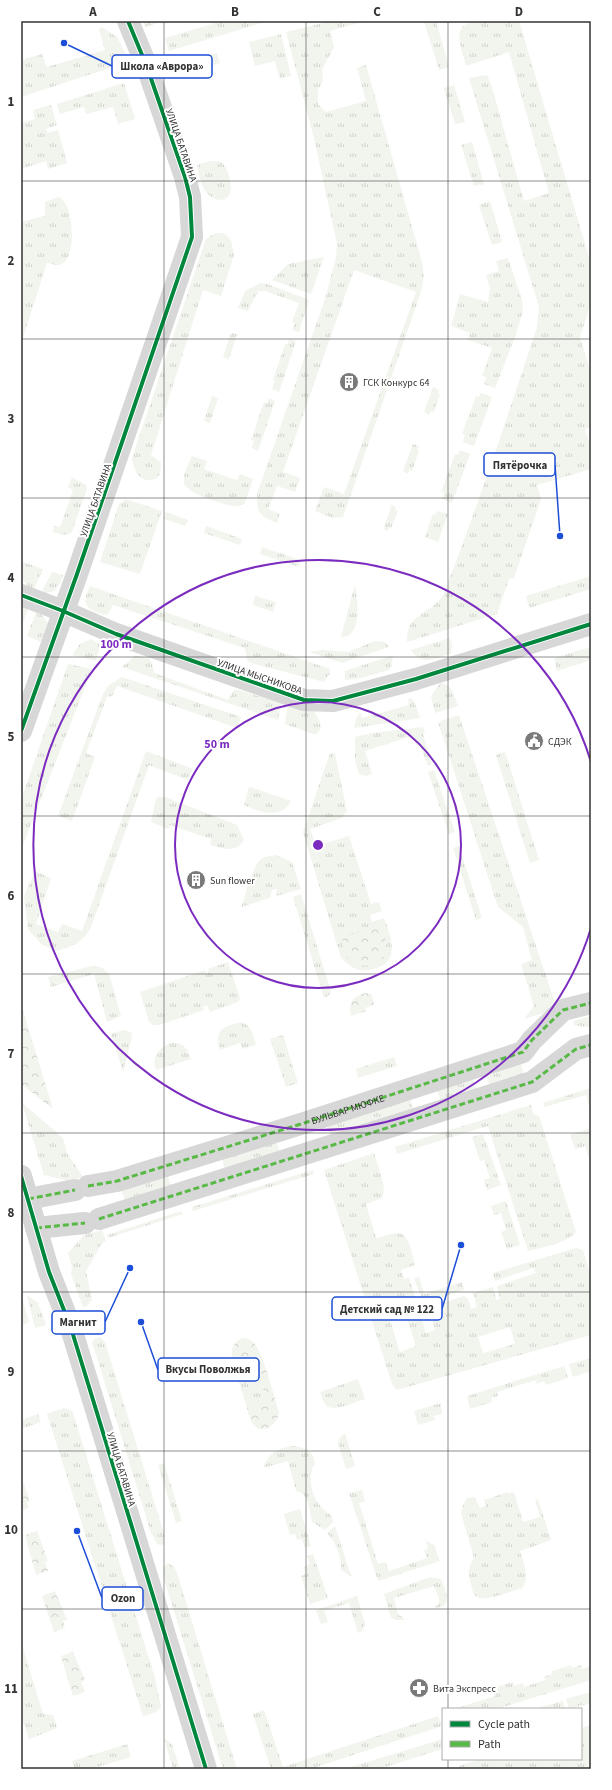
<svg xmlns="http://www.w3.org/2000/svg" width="612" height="1790" viewBox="0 0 612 1790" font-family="'Source Sans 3',sans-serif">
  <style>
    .grass { fill: url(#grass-tufts); fill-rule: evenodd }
    .forest { fill: url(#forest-crowns) }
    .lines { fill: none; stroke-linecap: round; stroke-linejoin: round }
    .minor { stroke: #d7d7d7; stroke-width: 22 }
    .quiet { stroke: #58b947; stroke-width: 3; stroke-dasharray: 6 3; stroke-linecap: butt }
    .cycleway-casing { stroke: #fff; stroke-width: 6 }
    .cycleway { stroke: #00873e; stroke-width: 4 }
    .grid { fill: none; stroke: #333; stroke-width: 1; stroke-opacity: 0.55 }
    .ring { fill: none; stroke: #7b2cbf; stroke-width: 2 }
    .labels { text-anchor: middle; stroke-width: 4; stroke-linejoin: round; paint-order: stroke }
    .street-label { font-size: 10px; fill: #333; stroke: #fff }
    .poi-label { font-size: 10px; fill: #333; stroke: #fff; text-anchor: start }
    .centre { fill: #7b2cbf; stroke: #fff; stroke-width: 2 }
    .ring-label { font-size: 12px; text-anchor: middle; font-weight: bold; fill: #7b2cbf; stroke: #fff; stroke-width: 4; stroke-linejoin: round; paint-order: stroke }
    .leader { fill: none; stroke: #1d4ed8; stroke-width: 1.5 }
    .callout-dot { fill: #1d4ed8; stroke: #fff; stroke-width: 1.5 }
    .callout { fill: #fff; stroke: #1d4ed8; stroke-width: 1.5 }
    .callout-label { font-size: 11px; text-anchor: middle; font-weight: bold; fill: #333 }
    .neatline { fill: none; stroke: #333; stroke-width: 1.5 }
    .grid-label { font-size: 13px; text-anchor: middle; font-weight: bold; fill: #333 }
  </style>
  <defs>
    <pattern id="grass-tufts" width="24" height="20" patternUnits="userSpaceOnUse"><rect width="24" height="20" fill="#f1f5ed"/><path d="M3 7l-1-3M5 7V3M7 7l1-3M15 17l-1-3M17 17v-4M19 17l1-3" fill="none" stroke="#cfd2cc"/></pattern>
    <pattern id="forest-crowns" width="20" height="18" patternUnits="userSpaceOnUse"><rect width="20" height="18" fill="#f1f5ed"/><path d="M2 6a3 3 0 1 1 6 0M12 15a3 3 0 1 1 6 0" fill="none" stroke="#cfd2cc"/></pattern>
  </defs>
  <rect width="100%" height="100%" fill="#fff"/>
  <path class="grass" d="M143 21H164L145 27Z
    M222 21H268L169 51 165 38Z
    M331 21H366L330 31 334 47 322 70 323 81 318 90V104L326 112 366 101 357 68 366 65 422 262 424 276 421 292 343 517 333 518 315 511 324 487 344 494 416 292 354 270 283 472 300 478 295 492 277 486 268 509 280 514 277 523C259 516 257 513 257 494L326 296 336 257 337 244 314 138 286 32Z
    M424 21H436L449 67 439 70Z
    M478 21H519L591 264V303L580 337 591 373V427L585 429 591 447V469L537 485 541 499 514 578 509 579 497 614 407 642C406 612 431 615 444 594 446 591 447 587 448 583 480 498 509 413 537 327L539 307 469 78 487 75 491 84 524 201 549 193 509 52 466 66C464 56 456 38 461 29 464 23 473 23 478 21Z
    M102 27 117 37 129 61 125 63 21 97V60L42 54 47 67 105 50 99 29Z
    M281 34 291 76 280 79 275 61 255 66 249 42Z
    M217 53 220 63 166 78 164 69Z
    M124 83 135 119 118 124 113 107 86 114 84 107 60 114 57 104Z
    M454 85 465 122 455 124 444 88Z
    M51 105 57 125 46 129 47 133 58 130 67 163 48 169 46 161 21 169V123L35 119 33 110Z
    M472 142 484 184 474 186 461 145Z
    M210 161C215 161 221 160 224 165 229 171 233 189 229 195 222 206 208 197 204 189 200 182 199 173 197 165Z
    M58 197C73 200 78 255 62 264 58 266 52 264 47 263L21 344V222L45 216V202Z
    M490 201 502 242 492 245 479 205Z
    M220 233H224L231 240 234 255 221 296 203 290 151 455 161 463 160 474 156 479C140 484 134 472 132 458L206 239 214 234Z
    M324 257 311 294 272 280 288 264Z
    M508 258 522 300 523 311 515 337 495 388 484 384 486 377 482 376 492 348 468 340 470 333 451 326 460 294 488 302 490 288 486 275 499 271 496 261Z
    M260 283 267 284 309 300 299 332 292 330 295 323 292 322 299 303 265 291H258C255 298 251 303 248 311L238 308 245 291Z
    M231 333 237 334 229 359 223 357Z
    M289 339 296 341 279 392 272 389 275 381 273 380 285 344H288Z
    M433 387 439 390 438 393 440 394 434 412 431 411 429 415 424 412Z
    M481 393 492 397 474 446 463 442 465 435 462 434 476 396 479 397Z
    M212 396 218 398 210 423 204 421Z
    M269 398 275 401 258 451 252 448 254 441 251 440 264 402 267 403Z
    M413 444 419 446 417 450 419 451 412 471 409 470 408 474 403 471Z
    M460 450 470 454 452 503 442 499 444 493 441 492 455 454 458 455Z
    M192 456 207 461 204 469 237 480 240 474 253 479 245 503C241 505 238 507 233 506 222 504 187 494 184 483 182 475 189 463 192 456Z
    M72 477 86 485 87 489 72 532C65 537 60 534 53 532L54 526 60 527 61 525 73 490 68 487Z
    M126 499 162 511 140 574 100 562 119 504Z
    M392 505 396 507 395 510 398 511 391 528 389 527 388 531 383 529Z
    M437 511 448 514 438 542 425 537 433 514 436 515Z
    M166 512 188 520 185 526 164 519Z
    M206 526 242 539 240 545 204 533Z
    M262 547 301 560 299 567 260 554Z
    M21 561 43 569 33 591 27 586 24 581 21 580Z
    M52 572 63 575C59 588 55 594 41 593Z
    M591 576V589L529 608 526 596Z
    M355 584C357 598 364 637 341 637Z
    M90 586 330 669V673L324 682 251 663 247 660 245 648 113 605 108 614C103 615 101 614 96 612 82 607 84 597 90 586Z
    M255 596 276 602 273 612 253 605Z
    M21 605 29 607 21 628Z
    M36 612 41 614 48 623 41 642 27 636Z
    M450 638 452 645 451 653C435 658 422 667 411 650Z
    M92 639 99 644 100 648 96 661 72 655 80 644Z
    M375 641 385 642 389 647 342 663 309 652 322 650 348 652Z
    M591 647V660L557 671 554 658Z
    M135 656 149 658 153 666 154 673 228 700 234 690H239L281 703 278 720 122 667Z
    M391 656 393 657 391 667 389 670 357 679 345 680V671Z
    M68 664 92 669 21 850V800Z
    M122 677 241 717 237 728 117 686 112 696 107 697 86 753 95 757 72 821 58 816 103 694 109 685Z
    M441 683C453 685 454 696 458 706L435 713 431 696 437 687Z
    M411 698 414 701 420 718 354 728 356 719 360 712 362 718 409 705 408 699Z
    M288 704 313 709 320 722 321 728 317 734H313L285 724Z
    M459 715 557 1009 524 1019 534 1006 521 964 532 960 523 927 498 907 438 722Z
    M423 727 425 732 423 734 432 764 428 766 420 746 418 747 412 736 365 751 372 774 366 776 359 774 355 760V737L372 733Z
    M146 751 193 769 188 780 149 765 91 927C83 942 71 948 56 951L41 944 28 929 24 896 35 871 51 878 36 924 58 932 62 924 82 931Z
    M505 752 539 860 530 863 496 755Z
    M330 753 335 754 347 811 342 818 310 829 316 846 349 836 371 904 379 902 382 911 370 915 372 922 384 918C388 929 394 943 391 955 387 967 370 972 359 970 352 968 346 963 341 958L303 832Z
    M434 770 455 832 449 834 428 772Z
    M249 787H250L291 801C282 820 259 812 244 805Z
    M158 797H165L237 825 244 840C235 854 223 848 210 845L211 839 170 825 168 829 151 822 156 799Z
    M459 846 482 918 476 920 453 848Z
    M276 855 292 862 301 889 276 896 277 889 272 890 270 898 241 907C246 895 252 867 261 859 265 856 271 856 276 855Z
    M301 894 331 992 328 996 324 998 293 897Z
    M228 962 240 998 238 1002 210 1012 207 1005 203 1007 204 1010 159 1025H153L149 1022 140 992 205 970 206 973 209 972 208 969Z
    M92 966C100 966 104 968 109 974L121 1016 107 1022 94 974 51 987 48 977Z
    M591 1016V1026L586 1027 574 1025 573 1021Z
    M241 1022C252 1025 253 1035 256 1045L242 1049 240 1043 220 1050C214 1029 223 1027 241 1022Z
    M123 1030 131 1032 132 1037 123 1072 111 1034Z
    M283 1035 298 1083 286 1087 270 1039Z
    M171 1043C184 1042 187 1048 191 1059L156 1070C151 1056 159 1048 171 1043Z
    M394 1057 397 1066 358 1078 356 1069Z
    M520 1061 525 1077 490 1087 485 1072Z
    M472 1076 477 1092 441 1102 436 1087Z
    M591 1088V1112L586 1095 544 1107 543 1103Z
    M409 1096 414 1111 331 1137 326 1122Z
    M22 1103 63 1138 67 1153 83 1177 69 1181 44 1175Z
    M531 1105 533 1114 539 1116 576 1232C565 1244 543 1247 528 1251L488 1126 397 1154 395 1147Z
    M591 1128V1165L585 1146 575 1149 571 1138 572 1134Z
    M483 1134 501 1185 487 1190 484 1180 490 1178 484 1160 480 1161 472 1137Z
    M275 1138 280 1152 225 1169 221 1155Z
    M374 1153C377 1164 388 1188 382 1198L366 1204 376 1238C383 1237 392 1233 398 1233 410 1234 412 1256 415 1265L401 1270 404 1279 409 1277 426 1333 435 1330 432 1317 426 1318 425 1313 430 1307 464 1296 468 1299 471 1309 477 1307 473 1293 493 1287 496 1300 500 1299 497 1286 536 1273 533 1268 495 1281 493 1273 576 1248 583 1250 591 1277V1335L397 1390 392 1384 324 1170ZM406 1315 416 1346 400 1352 390 1320ZM510 1327 515 1344 483 1353 478 1337Z
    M313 1170 314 1174 193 1211 192 1207Z
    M166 1171 171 1186 125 1201 120 1186Z
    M506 1201 520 1245 507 1249 501 1232 506 1230 501 1213 494 1215 491 1206Z
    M181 1211 183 1214 108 1238 107 1235Z
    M102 1230 106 1241 102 1243 86 1271 92 1300 87 1306 83 1307 71 1274 72 1267 68 1253 84 1235Z
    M419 1277 424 1294 462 1282 464 1290 427 1302 421 1297 414 1278Z
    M21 1294 29 1322 21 1326Z
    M27 1295 38 1303 46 1325 35 1328Z
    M100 1337 105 1342 164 1534V1544L160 1545 157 1544 151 1533 94 1348 92 1343 94 1339Z
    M591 1358V1375L589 1376 588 1372 573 1377 569 1364Z
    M254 1361 266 1398 246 1404 234 1367Z
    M564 1366 568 1378 546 1385 544 1381 537 1384 536 1380 497 1392 498 1396 491 1398 492 1402 470 1409 467 1396Z
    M358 1379 365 1399C356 1402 334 1412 327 1406 323 1403 322 1397 320 1392Z
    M441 1403 442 1414 434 1416 435 1420 418 1425 414 1411Z
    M64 1408 72 1411 74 1416 155 1678 161 1707 156 1712 143 1716 47 1414Z
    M38 1414 41 1422 21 1429V1420Z
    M345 1433 355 1466 346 1469 338 1443 339 1439Z
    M293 1446C305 1448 312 1449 315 1462 305 1479 313 1505 331 1515L333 1522 325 1530 312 1522C310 1512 309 1492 296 1491L288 1461 263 1468C268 1453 278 1448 293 1446Z
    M164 1463 182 1521 176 1523 158 1465Z
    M362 1490 365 1501 359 1503 378 1564 385 1562 389 1571 427 1558 424 1550 428 1549 426 1541 434 1545 440 1561 378 1581 349 1493Z
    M508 1492 509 1494 514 1492 523 1522 540 1517 535 1500 538 1499 551 1540 520 1551C523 1563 531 1577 522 1588 513 1591 484 1602 477 1597 473 1595 472 1588 471 1584 467 1573 468 1567 474 1558L461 1513 462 1508 467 1498 475 1497 480 1508 486 1506 484 1500Z
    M300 1509 311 1546 305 1548 302 1539 297 1540 295 1534 290 1535 284 1514Z
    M335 1526 351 1576 341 1570C342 1557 336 1543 327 1533Z
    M313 1554 328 1598 310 1604 301 1576 306 1574 303 1567 310 1564 307 1556Z
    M168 1563 174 1567 177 1573 237 1769H223L164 1579 163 1567Z
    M430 1577 441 1579 442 1581C446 1592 453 1606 436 1609L435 1606 438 1605 439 1599 434 1586 394 1598 398 1615 403 1617 404 1620H395L391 1617 384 1594Z
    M357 1596 365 1624 362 1631 358 1633 349 1603 324 1611 328 1622 321 1624 316 1610Z
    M21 1641 43 1714 53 1715 57 1726 55 1729 29 1739 21 1715Z
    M571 1665 572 1668 581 1665 582 1669 591 1666V1680L497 1709H454L495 1696 493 1688 513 1682 514 1686 523 1683 524 1687 545 1680 544 1677 552 1674V1671Z
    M591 1692V1703L569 1709 566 1699Z
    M563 1701 565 1709H534Z
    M264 1710 283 1767 438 1716 442 1726 310 1769H271L253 1714Z
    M591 1725V1769H460L459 1766 480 1759H581V1728Z
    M164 1738 172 1744 180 1769H173Z
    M443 1739V1746L439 1750 379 1769H344Z
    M127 1744 131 1757 91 1769H75L72 1761Z"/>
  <path class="forest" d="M377 927 382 930C385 936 387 943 386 951 384 968 357 970 347 958 343 953 343 943 342 937Z
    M366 993 372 995 374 1005 365 1008 366 1011 351 1016C348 1003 353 995 366 993Z
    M21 1004 53 1109 21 1084Z
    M243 1338C248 1338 252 1340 254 1343 264 1355 274 1396 279 1413 278 1423 263 1436 254 1425 249 1420 248 1411 246 1404L266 1398 254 1361 234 1367C231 1354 229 1344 243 1338Z
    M21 1481 22 1484 24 1483 30 1501 27 1502 29 1508 21 1511Z
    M37 1531 48 1561 45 1562 48 1571 36 1575 25 1535Z
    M55 1591 67 1620 63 1621 65 1628 54 1632 42 1596Z
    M73 1652 85 1680 81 1682 85 1692 73 1696 61 1656Z"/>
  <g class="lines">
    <g class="minor">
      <path d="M21 595 63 611 116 634 304 700 333 701 416 679 591 624"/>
      <path d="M21 731 77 574 192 237 190 197 185 177 147 67 128 21"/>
      <path d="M21 1176 49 1272 71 1328 206 1769"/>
      <path id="s1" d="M88 1186 117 1181 301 1124 523 1052 532 1040 563 1010 591 1003"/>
      <path d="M28 1199 75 1190"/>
      <path d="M99 1219 532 1082 576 1049 591 1045"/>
      <path d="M36 1228 85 1223"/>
    </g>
    <path class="quiet" d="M88 1186 117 1181 301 1124 523 1052 532 1040 563 1010 591 1003
      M28 1199 75 1190
      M99 1219 532 1082 576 1049 591 1045
      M36 1228 85 1223"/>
    <g class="cycleway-casing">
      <path id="cycleway" d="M21 595 63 611 116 634 304 700 333 701 416 679 591 624
        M21 731 77 574 192 237 190 197 185 177 147 67 128 21
        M21 1176 49 1272 71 1328 206 1769"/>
    </g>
    <use href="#cycleway" class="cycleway"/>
  </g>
  <path class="grid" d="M164 21V1769M306 21V1769M448 21V1709M21 181H591M21 339H591M21 498H591M21 657H591M21 816H591M21 974H591M21 1133H591M21 1292H591M21 1451H591M21 1609H591M448 1759V1769"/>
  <g class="ring">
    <circle cx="318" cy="845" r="143"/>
    <path d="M591 928A285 285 0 1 1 591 762"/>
  </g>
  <defs>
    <g id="building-disc" transform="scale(1)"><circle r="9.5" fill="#7a7a7a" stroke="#fff"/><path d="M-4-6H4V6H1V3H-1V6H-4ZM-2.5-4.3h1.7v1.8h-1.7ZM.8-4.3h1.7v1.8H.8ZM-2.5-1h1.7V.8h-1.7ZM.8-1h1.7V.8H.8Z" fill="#fff"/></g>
    <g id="civic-disc" transform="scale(1)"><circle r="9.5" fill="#7a7a7a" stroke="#fff"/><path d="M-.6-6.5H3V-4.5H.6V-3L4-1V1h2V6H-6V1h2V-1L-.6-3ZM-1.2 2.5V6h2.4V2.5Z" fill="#fff"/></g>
    <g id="pharmacy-disc" transform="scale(1)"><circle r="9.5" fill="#7a7a7a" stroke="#fff"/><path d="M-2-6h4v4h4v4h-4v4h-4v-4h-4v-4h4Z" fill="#fff"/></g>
  </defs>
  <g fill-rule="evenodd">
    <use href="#building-disc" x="349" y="382"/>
    <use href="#civic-disc" x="534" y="741"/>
    <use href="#building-disc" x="196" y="880"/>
    <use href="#pharmacy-disc" x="419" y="1688"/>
  </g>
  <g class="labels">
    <g class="street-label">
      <text transform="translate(182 145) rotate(71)" y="4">УЛИЦА БАТАВИНА</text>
      <text transform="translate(95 500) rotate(-71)" y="4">УЛИЦА БАТАВИНА</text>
      <text transform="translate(260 676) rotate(19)" y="4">УЛИЦА МЫСНИКОВА</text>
      <text dy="4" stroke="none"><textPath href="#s1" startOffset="271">БУЛЬВАР МЮФКЕ</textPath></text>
      <text transform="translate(122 1469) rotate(73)" y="4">УЛИЦА БАТАВИНА</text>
    </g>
    <g class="poi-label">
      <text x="363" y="386">ГСК Конкурс 64</text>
      <text x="548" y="745">СДЭК</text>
      <text x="210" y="884">Sun flower</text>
      <text x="433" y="1692">Вита Экспресс</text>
    </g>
  </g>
  <circle cx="318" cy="845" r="6" class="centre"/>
  <g class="ring-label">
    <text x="116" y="648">100 m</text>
    <text x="217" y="748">50 m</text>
  </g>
  <path class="leader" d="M64 43L112 66M560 536L555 465M461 1245L442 1309M130 1268L105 1322M141 1322L158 1370M77 1531L102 1598"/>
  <g class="callout-dot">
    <circle cx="64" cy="43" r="4"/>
    <circle cx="560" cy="536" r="4"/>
    <circle cx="461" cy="1245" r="4"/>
    <circle cx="130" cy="1268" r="4"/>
    <circle cx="141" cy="1322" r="4"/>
    <circle cx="77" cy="1531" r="4"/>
  </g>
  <g class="callout">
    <rect x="112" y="55" width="100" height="23" rx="4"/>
    <rect x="484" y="453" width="71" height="23" rx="4"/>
    <rect x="332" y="1297" width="110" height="23" rx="4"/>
    <rect x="52" y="1311" width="53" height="23" rx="4"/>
    <rect x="158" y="1358" width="101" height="23" rx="4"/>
    <rect x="102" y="1587" width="41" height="23" rx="4"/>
  </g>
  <g class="callout-label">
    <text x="162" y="70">Школа «Аврора»</text>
    <text x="520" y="469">Пятёрочка</text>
    <text x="387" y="1313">Детский сад № 122</text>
    <text x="78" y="1326">Магнит</text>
    <text x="208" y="1373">Вкусы Поволжья</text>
    <text x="123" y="1602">Ozon</text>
  </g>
  <rect width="612" height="1790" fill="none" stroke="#ffffff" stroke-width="44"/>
  <rect x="442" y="1708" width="140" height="52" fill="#ffffff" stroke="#adadad"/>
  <rect x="450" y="1721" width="20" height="6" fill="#00873e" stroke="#adadad"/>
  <text x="478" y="1728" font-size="12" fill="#333333">Cycle path</text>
  <rect x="450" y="1741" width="20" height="6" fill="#58b947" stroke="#adadad"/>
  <text x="478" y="1748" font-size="12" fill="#333333">Path</text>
  <rect x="22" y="22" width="568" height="1746" class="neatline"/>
  <g class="grid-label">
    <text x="93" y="16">A</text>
    <text x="235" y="16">B</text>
    <text x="377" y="16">C</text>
    <text x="519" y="16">D</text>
    <text x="11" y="106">1</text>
    <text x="11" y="265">2</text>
    <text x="11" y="423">3</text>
    <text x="11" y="582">4</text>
    <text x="11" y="741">5</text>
    <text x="11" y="900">6</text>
    <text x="11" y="1058">7</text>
    <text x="11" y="1217">8</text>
    <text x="11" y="1376">9</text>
    <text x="11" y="1534">10</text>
    <text x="11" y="1693">11</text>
  </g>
</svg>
